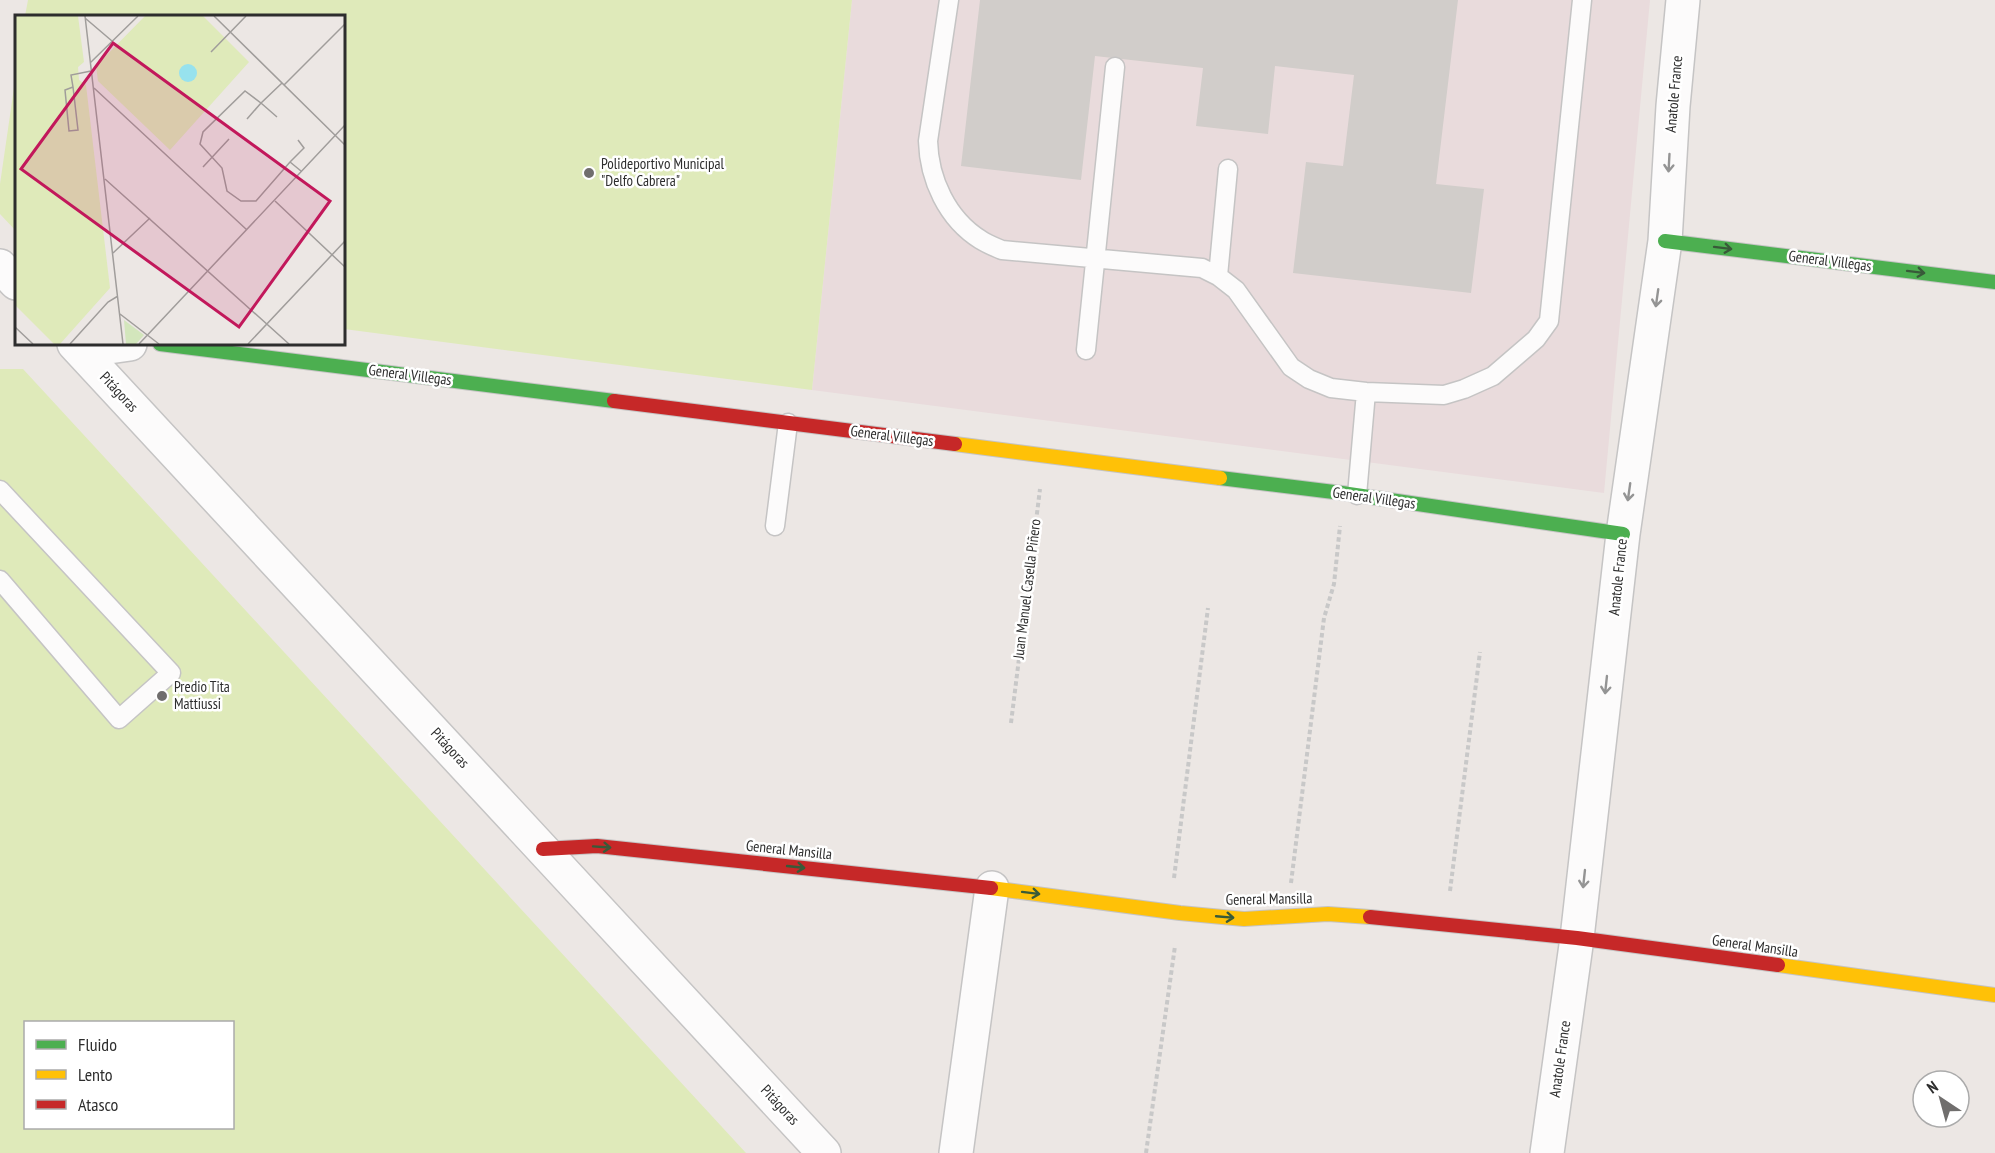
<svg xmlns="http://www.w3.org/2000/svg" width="1995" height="1153" viewBox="0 0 1995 1153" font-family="'PT Sans Narrow',sans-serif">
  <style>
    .medical { fill: #e9dbdc }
    .pitch { fill: #dfeaba; fill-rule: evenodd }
    .building { fill: #d1cdca }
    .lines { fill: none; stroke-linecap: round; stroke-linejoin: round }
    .lane-casing { stroke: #c5c4c4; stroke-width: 21 }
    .street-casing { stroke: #c5c4c4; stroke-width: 36 }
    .fast-casing { stroke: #c5c4c4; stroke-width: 16 }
    .slow-casing { stroke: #c5c4c4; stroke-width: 16 }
    .jam-casing { stroke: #c5c4c4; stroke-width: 16 }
    .path { stroke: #c8c8c8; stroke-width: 4; stroke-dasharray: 4.5 3; stroke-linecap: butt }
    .lane { stroke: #fcfbfb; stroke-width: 18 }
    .street { stroke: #fcfbfb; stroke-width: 33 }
    .fast { stroke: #4caf50; stroke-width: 14 }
    .slow { stroke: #ffc107; stroke-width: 14 }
    .jam { stroke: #c62828; stroke-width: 14 }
    .oneway { stroke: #949494 }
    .oneway2 { stroke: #385a39 }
    .poi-dot { fill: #706e6d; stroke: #fff; stroke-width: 2 }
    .labels { text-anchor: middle; stroke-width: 5; stroke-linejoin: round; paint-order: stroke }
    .street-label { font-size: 15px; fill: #2d2d2d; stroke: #fff }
    .poi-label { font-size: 15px; fill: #2d2d2d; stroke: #fff; text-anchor: start }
    .inset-road { fill: none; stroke: #a09d9b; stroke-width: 1.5 }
    .view { fill: #c2185b; fill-opacity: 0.15; stroke: #c2185b; stroke-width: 3 }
    .inset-edge { fill: none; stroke: #2d2d2d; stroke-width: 3 }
  </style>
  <rect width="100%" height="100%" fill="#ece7e4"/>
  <path class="medical" d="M852 0H1650L1604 493 812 390Z"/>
  <path class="pitch" d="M28 0H852L812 390 344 329V16H25Z
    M16 74V231L0 214V184Z
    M0 369H23L746 1153H0ZM26 1022H232V1128H26Z"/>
  <path class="building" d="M980 0H1458L1436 184 1484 189 1471 293 1293 273 1306 162 1343 166 1354 75 1275 66 1268 134 1196 126 1203 68 1095 56 1081 180 961 166Z"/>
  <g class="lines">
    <g class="lane-casing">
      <path id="lane" d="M949 0 928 141C929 179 947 219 981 240 987 244 995 247 1002 250L1202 268 1218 276 1236 290 1291 367 1309 379 1331 388 1366 392 1444 395 1464 389 1493 376 1536 339 1549 321 1582 0
        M1218 276 1228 169
        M1086 350 1115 67
        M0 490 171 673 119 719 0 580
        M1357 495 1366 392
        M775 526 788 423"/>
    </g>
    <g class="street-casing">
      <path id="street" d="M0 266 16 283
        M74 344 824 1153
        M81 351 130 344
        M956 1153 992 888
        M1547 1153 1577 938 1623 534 1665 241 1673 106 1683 0"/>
    </g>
    <g class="fast-casing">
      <path id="fast" d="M1665 241 1995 282
        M160 344 614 401
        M1220 478 1342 493 1623 534"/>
    </g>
    <g class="slow-casing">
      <path id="slow" d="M955 444 1220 478
        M991 888 1180 913 1244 919 1328 914 1370 917
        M1778 965 1995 995"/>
    </g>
    <g class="jam-casing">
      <path id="jam" d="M614 401 955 444
        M543 849 597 846 991 888
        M1370 917 1577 938 1778 965"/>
    </g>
    <path class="path" d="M1011 723 1040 489
      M1174 878 1208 608
      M1291 883 1324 618 1334 584 1340 526
      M1450 891 1480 652
      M1146 1153 1175 946"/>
    <use href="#lane" class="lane"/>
    <use href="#street" class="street"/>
    <use href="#fast" class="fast"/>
    <use href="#slow" class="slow"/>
    <use href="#jam" class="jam"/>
  </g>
  <defs><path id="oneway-shaft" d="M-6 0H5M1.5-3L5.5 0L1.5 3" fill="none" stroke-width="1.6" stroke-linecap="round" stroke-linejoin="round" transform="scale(1.5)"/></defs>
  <g class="oneway">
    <use href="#oneway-shaft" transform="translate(1669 163) rotate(93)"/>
    <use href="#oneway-shaft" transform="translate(1657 298) rotate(98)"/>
    <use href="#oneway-shaft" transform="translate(1629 492) rotate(98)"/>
    <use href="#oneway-shaft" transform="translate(1606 685) rotate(96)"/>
    <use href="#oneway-shaft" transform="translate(1584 879) rotate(96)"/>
  </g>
  <g class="oneway2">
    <use href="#oneway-shaft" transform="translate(1723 248) rotate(7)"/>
    <use href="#oneway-shaft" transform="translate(1916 272) rotate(7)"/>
    <use href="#oneway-shaft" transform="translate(602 847) rotate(4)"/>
    <use href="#oneway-shaft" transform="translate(796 867) rotate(6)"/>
    <use href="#oneway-shaft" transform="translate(1031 893) rotate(7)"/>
    <use href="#oneway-shaft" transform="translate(1225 917) rotate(5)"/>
  </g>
  <g class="poi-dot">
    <circle cx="589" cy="173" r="6"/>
    <circle cx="162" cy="696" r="6"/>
  </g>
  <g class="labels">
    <g class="street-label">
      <text transform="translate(1674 94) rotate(-85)" y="5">Anatole France</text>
      <text transform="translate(1830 261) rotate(7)" y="5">General Villegas</text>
      <text transform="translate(410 375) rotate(7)" y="5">General Villegas</text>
      <text transform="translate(119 392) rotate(47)" y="5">Pitágoras</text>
      <text transform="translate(892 436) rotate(7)" y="5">General Villegas</text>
      <text transform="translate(1374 498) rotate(8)" y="5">General Villegas</text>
      <text transform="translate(1618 577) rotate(-84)" y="5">Anatole France</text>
      <text transform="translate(1027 589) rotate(-83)" y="5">Juan Manuel Casella Piñero</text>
      <text transform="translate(450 748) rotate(47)" y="5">Pitágoras</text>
      <text transform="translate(789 850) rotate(6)" y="5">General Mansilla</text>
      <text transform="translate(1269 899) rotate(-1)" y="5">General Mansilla</text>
      <text transform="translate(1755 946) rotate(8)" y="5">General Mansilla</text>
      <text transform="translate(1560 1059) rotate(-82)" y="5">Anatole France</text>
      <text transform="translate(780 1105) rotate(47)" y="5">Pitágoras</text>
    </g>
    <g class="poi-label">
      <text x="601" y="169">Polideportivo Municipal<tspan x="601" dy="17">"Delfo Cabrera"</tspan></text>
      <text x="174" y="692">Predio Tita<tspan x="174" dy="17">Mattiussi</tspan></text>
    </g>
  </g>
  <g transform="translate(15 15)">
    <rect width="330" height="330" fill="#ece7e4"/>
    <path d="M109 305 129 320 121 329H111Z" fill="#d3e6bc"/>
    <path d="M0 1H63L69 47 63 52 64 65 71 70 95 273 45 329H39L0 290ZM130 1H188L234 47 155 135 83 66 81 51Z" fill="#dfeaba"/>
    <path d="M164 58a9 9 0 1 1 18 0a9 9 0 1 1-18 0Z" fill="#97e2ee"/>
    <path class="inset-road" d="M70 1 108 329M199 1 330 130M70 3 97 26M196 37 231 1M75 48 123 1M267 68 246 88 230 76 188 117 185 129 207 153 212 176 226 186H241L275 147 286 156M269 70 330 9M58 72 50 75 54 116 63 115 58 72 56 60 76 56M79 73 232 215M232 104 246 88 262 102M275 147 289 133 283 125M188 152 214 124M90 164 274 329M260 186 330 252M98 238 135 203M105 299 144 329M0 312 18 329M55 329 93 287 103 281M124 329 330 110M233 329 330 226"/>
    <path class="view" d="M98 28 315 186 224 312 6 154Z"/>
    <rect width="330" height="330" class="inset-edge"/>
  </g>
  <rect x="24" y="1021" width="210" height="108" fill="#ffffff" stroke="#ababab" stroke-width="1.5"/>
  <rect x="36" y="1040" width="30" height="9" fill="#4caf50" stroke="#ababab" stroke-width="1.5"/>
  <text x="78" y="1051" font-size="18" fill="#2d2d2d">Fluido</text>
  <rect x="36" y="1070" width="30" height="9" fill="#ffc107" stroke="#ababab" stroke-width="1.5"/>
  <text x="78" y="1081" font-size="18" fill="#2d2d2d">Lento</text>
  <rect x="36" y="1100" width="30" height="9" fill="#c62828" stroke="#ababab" stroke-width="1.5"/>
  <text x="78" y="1111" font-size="18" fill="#2d2d2d">Atasco</text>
  <g transform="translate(1941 1099) rotate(324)"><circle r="28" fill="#ffffff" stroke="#ababab" stroke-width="1.5"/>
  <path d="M0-4.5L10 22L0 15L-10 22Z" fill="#706e6d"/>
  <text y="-9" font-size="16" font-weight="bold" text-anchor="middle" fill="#2d2d2d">N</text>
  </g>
</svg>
